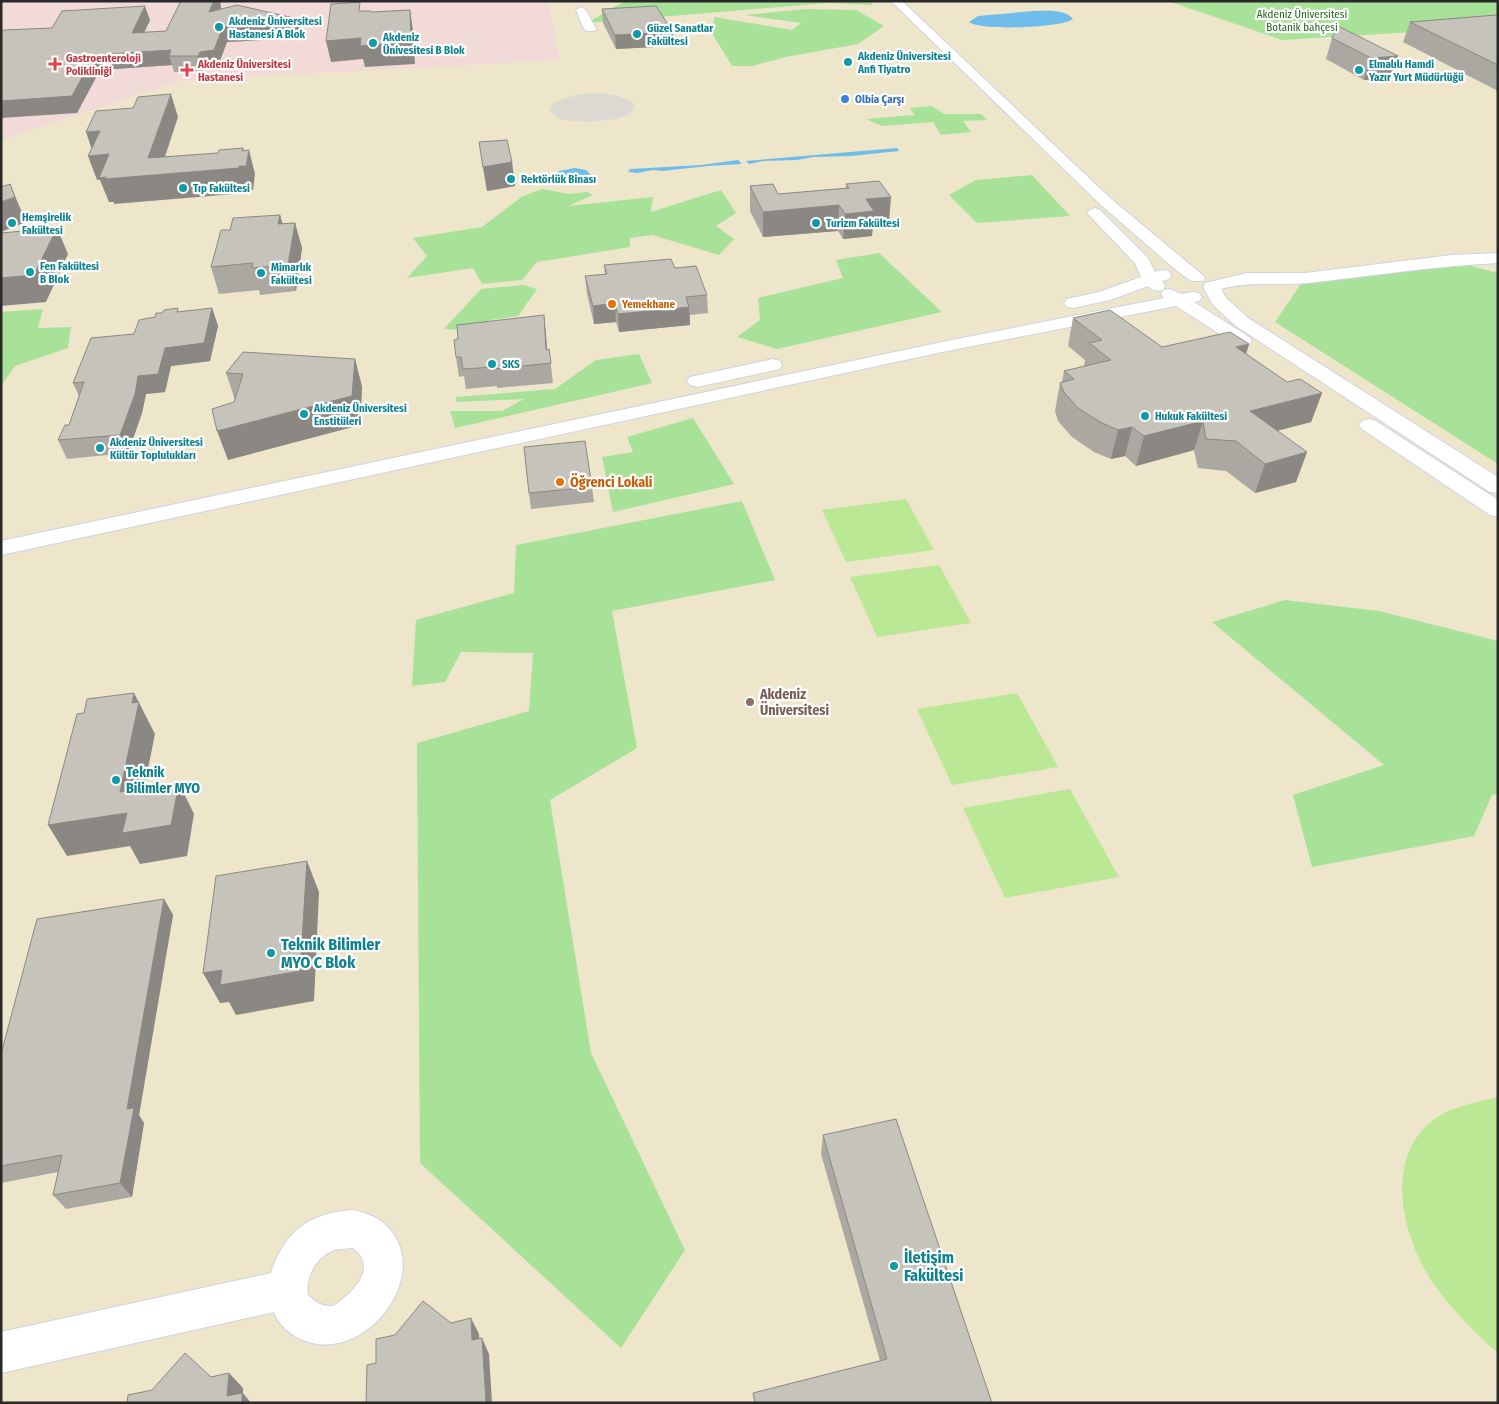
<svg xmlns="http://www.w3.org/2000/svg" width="1499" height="1404" viewBox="0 0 1499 1404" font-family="'Fira Sans Condensed',sans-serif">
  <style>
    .education { fill: #ede6cb }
    .medical { fill: #f2dad8 }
    .green { fill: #a8e198 }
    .pitch { fill: #bae894 }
    .plaza { fill: #dbd9d2 }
    .water { fill: #70bceb }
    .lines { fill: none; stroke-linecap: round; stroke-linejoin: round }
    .minor-casing { stroke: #d0d2e2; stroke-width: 2 }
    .minor { fill: #fff; fill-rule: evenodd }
    .wall { fill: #aaa8a1 }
    .shaded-wall { fill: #8b8883 }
    .building { fill: #c6c3bb; stroke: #8b8883 }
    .culture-dot { fill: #0f9aa8; stroke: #fff; stroke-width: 2 }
    .health-dot { fill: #e0444e; stroke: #fff; stroke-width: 2 }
    .shop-dot { fill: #3f7fe0; stroke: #fff; stroke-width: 2 }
    .food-dot { fill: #e8710a; stroke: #fff; stroke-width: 2 }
    .education-dot { fill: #8d6e63; stroke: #fff; stroke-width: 2 }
    .labels { text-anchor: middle; stroke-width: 4.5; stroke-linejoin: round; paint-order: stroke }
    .far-park-label { font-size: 11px; fill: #22641b; stroke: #fff }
    .far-culture-label { font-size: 11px; font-weight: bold; fill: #0d838f; stroke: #fff; text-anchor: start }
    .far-health-label { font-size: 11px; font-weight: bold; fill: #be3a42; stroke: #fff; text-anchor: start }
    .far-shop-label { font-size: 11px; font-weight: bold; fill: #366cbe; stroke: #fff; text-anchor: start }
    .far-food-label { font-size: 11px; font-weight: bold; fill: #c56008; stroke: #fff; text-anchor: start }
    .food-label { font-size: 14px; font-weight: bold; fill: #c56008; stroke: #fff; text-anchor: start }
    .education-label { font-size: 14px; font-weight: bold; fill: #785e54; stroke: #fff; text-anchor: start }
    .culture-label { font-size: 14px; font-weight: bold; fill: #0d838f; stroke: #fff; text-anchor: start }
    .near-culture-label { font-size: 16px; font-weight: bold; fill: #0d838f; stroke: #fff; text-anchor: start }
  </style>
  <rect width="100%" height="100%" fill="#ebe6db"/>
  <path class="education" d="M1 1H1498V1403H1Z"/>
  <path class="medical" d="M1 1H548L560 60 184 80 1 140Z"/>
  <path class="green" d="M625 1H869L873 5 828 3 587 23Z
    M1168 1H1498V27L1282 40Z
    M806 9 856 10 884 26 858 44 786 57 752 66H732L712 33 714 17 792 30 801 23 745 15Z
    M932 106 944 114H981L987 120 963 121 971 132 941 135 933 122 882 126 866 119 915 115 910 108Z
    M1032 175 1070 216 977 223 949 195 976 180Z
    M542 189 569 194 587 192 593 195 568 206 653 197 651 212 721 190 736 213 716 226 734 239 719 255 652 235 630 238V247L537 262 522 280 482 284 473 268 407 278 427 256 413 238 482 227 523 196Z
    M879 253 942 312 777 349 737 337 760 320 758 298 843 278 836 260Z
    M1452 260 1493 272 1498 271V464L1275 322 1305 278Z
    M524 285 537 289 518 316 490 320 477 331 444 329 481 289Z
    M43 309 38 328 71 327 68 348 15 366 1 386V312Z
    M639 354 652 383 455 428 450 411H502L524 399 456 402V397L555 389 596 360Z
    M693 418 734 484 613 512 602 457 633 452 627 437Z
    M742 501 775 580 612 611 637 748 550 800 591 1053 685 1250 621 1348 420 1163 417 743 529 711 533 653 461 652 445 682 412 686 416 620 514 593 516 545Z
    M1285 600 1379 611 1498 641V794L1492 795 1474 836 1312 867 1293 795 1384 765 1212 622Z"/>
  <path class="pitch" d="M906 499 934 550 846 562 822 510Z
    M939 565 971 623 877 637 850 577Z
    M1017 693 1058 767 952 785 917 709Z
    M1070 789 1119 877 1005 898 963 808Z
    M1498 1097V1353C1473 1331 1450 1308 1431 1280 1401 1234 1383 1155 1436 1118 1454 1106 1478 1102 1498 1097Z"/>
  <path class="plaza" d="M598 93 614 95 630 100 634 104V109L628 115 616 119 590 122 564 120 556 117 550 111 552 104 562 99 581 94Z"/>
  <path class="water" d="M1034 11C1046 11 1065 9 1073 19 1062 28 981 31 969 22L978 16Z
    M897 148 899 151 851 156 814 157 797 160 763 161 749 164 746 161Z
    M738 160 742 164 708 166 662 171 653 170 637 173 628 172 630 169 701 165Z
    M575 168 586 170 590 174C583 184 562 185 554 176L559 171Z"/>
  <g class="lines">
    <g class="minor-casing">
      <path id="minor" d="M891 1H902L1110 198 1205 277 1203 281H1191L1176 270 1100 204Z
        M581 7 586 10 596 29 594 31H586L584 29 576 10Z
        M1095 208 1100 210 1148 258 1155 272 1163 270 1169 271 1171 275 1169 279 1162 281 1165 286 1163 290C1157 291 1152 291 1148 286L1110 300 1073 308 1067 307 1064 303 1067 299 1099 292 1141 277 1135 263 1087 213 1090 210Z
        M1498 253V263C1434 266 1371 276 1308 283 1279 286 1249 281 1221 289L1226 298 1248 318 1498 477V493L1490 492 1236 326 1213 305 1203 287 1205 283 1247 273H1305L1452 255Z
        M1170 289 1182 294 1193 292 1199 293 1202 297 1199 301 1194 302 1249 337 1252 341 1249 345 1243 346 1237 345 1176 306 942 352 1 555V541L942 342 1164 298 1161 294 1164 290Z
        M773 359 780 361 782 365 780 369 697 387 690 385 687 381 690 377Z
        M1369 419 1376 421 1498 500V517L1490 515 1362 429 1359 425 1362 421Z
        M353 1210C362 1212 374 1216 381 1221 440 1267 367 1367 303 1340 290 1335 279 1325 274 1312L1 1373V1332L271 1273C285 1231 309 1213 353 1210ZM353 1248C374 1263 361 1284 345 1297 341 1300 337 1305 332 1306 322 1307 314 1301 308 1295 305 1279 315 1259 330 1252 336 1248 346 1249 353 1248Z"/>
    </g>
    <use href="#minor" class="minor"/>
  </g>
  <path class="wall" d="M181 1H220L221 8V9L298 19 301 34V38L227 42 218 66 205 67 202 71 174 72 172 65 100 70 77 113 52 28 150 20 144 32 166 31Z
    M602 9 673 32 674 46 616 49 603 23Z
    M1498 15V91L1403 42 1410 22Z
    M1332 38 1398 56 1390 78 1364 80 1326 59Z
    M479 142 512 162 515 186 487 191Z
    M846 184 889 222 873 224 872 236 843 239 838 231 763 237 750 211V186L778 194 846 188Z
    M280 215 282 224 295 223 302 248 296 291 260 295 259 290 219 294 211 267 230 230Z
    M604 265 675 268 707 295 708 313 690 315V325L619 332 616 322 594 324 587 294 585 276 605 274Z
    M212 308 218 326 210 361 171 366 165 392 146 394 142 413 128 453 67 459 58 440 69 425 79 396 73 383 134 334 179 312Z
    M544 315 547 349H549L553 383 497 388V386L466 389 464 376 459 377 456 357Z
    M1073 318 1162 347 1249 344 1246 354 1287 382 1322 393 1311 422 1277 431 1307 452 1296 482 1255 493 1226 471 1198 468 1194 450 1136 466 1125 456 1111 459 1094 452 1072 437 1058 421 1055 411 1060 383 1062 382 1064 371 1084 366 1085 360 1068 346Z
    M355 359 362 387 360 425 228 460 235 400 226 373Z
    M592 487 594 502 531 509 529 493Z
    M164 899 173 915 139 1115 144 1123 132 1197 66 1209 53 1195 58 1172 1 1183V1054Z
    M823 1135 992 1403 880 1361 821 1154Z"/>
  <path class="shaded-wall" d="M214 1H220L221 8 213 26 209 12Z
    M145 6 150 20 137 48 132 33Z
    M410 10 413 30 415 64 365 67 363 59 331 62 326 41Z
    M298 19 301 34V38L227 42 218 66 205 67 202 71 198 56 200 52 223 27Z
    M673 32 674 46 616 49 615 35Z
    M171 50 169 56 172 65 100 70 77 113 1 118V101L94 55Z
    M1398 56 1390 78 1364 80 1371 58Z
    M171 94 178 117 159 175 242 151 243 148 247 161 249 150 255 174 253 190 246 191V193L114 204V202H109L100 180H97L88 156H94L86 132 100 131 109 154 148 158Z
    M512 162 515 186 487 191 483 167Z
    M10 184 26 222 1 232V202Z
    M891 197 889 222 873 224 872 236 843 239 845 214 866 199Z
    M839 205 838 231 763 237V212Z
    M280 215 287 240 278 224Z
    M295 223 302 248 296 291 288 265Z
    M57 228 68 254 46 302 1 306V278Z
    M615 303 616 322 594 324 593 306Z
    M689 307 690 325 619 332 618 314Z
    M212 308 218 326 210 361 171 366 165 392 146 394 142 413 128 453 120 435 138 376 165 348Z
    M544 315 546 334 548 364 546 350Z
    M1249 344 1240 373 1236 347Z
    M355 359 362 387 360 425 228 460 217 431Z
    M1322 393 1311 422 1240 440 1250 411Z
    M1203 421 1194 450 1136 466 1144 436Z
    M1132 427 1125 456 1111 459 1118 430Z
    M1307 452 1296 482 1255 493 1265 464Z
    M134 693 155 734 137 823 120 792 132 703Z
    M179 783 194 814 187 856 140 864 130 846 67 856 48 825Z
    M307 861 319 892 314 1001 236 1015 229 1002 220 1003 203 973Z
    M164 899 173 915 139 1115 144 1123 132 1197 120 1183 127 1109Z
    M471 1318 479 1334 480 1356 472 1340Z
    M482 1338 489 1354 492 1403H486Z
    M229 1373 243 1388V1393L251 1403H233L227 1396Z"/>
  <path class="building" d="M181 1H214L209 12 237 5 298 19 297 23 223 27 214 50 200 52 198 56H169L171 50 94 55 72 96 1 101V34L4 30 52 28 62 11 145 6 132 33 166 31Z
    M360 2 359 11H371V12L410 10 411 42 360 46 361 38 326 41 331 4Z
    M656 6 673 32 615 35 602 9Z
    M1496 15H1498V65L1410 22Z
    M1338 26 1398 56 1371 58 1332 38Z
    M171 94 148 158 218 153 219 150 243 148 242 151 249 150 246 166H239V168L105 179 106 177 99 178 109 154 88 156 100 131 86 132 96 111 133 108 138 97Z
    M507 140 512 162 483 167 479 142Z
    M879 181 891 197 866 199 874 211 845 214 839 205 763 212 750 186 773 184 778 194 849 188 846 184Z
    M10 184 15 197 1 202V187Z
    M280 215 278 224 295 223 288 265 252 268 253 263 211 267 221 230H230L233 218Z
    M57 228 34 275 1 278V233Z
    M671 259 675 268 696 266 707 295 686 297 689 307 618 314 615 303 593 306 585 276 607 274 604 265Z
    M178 308 177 312 212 308 204 343 165 348 158 374 138 376 135 394 120 435 58 440 65 425H69L84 382 73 383 91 338 134 334 139 320 155 317 156 313H162L164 310Z
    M1110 310 1162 347 1230 332 1249 344 1236 347 1287 382 1300 379 1322 393 1250 411 1307 452 1265 464 1236 441 1206 439 1203 421 1144 436 1132 427 1118 430 1100 422 1078 408 1064 392 1060 383 1074 379 1064 371 1111 360 1089 343 1102 340 1073 318Z
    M544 315 546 350 549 349 551 363 494 369V367L463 369 461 357H456L454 340 458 339 457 325Z
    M243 352 355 359 352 396 217 431 212 409 234 402 243 374 226 373Z
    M585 441 592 487 529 493 524 447Z
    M134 693 132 703 139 702 120 792 179 783 171 825 122 833 127 813 48 825 77 714 84 713 87 699Z
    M307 861 300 971 220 985 222 970 203 973 216 876Z
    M164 899 127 1109 134 1108 120 1183 53 1195 62 1155 1 1166V1054L37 919Z
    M896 1119 992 1403H755L753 1393 887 1359 823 1135Z
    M423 1301 451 1323 471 1318 472 1340 482 1338 486 1403H366L367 1365 376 1363V1339L395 1335Z
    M185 1353 211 1377 229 1373 227 1396 242 1393V1403H127L128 1395 152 1390Z"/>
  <g class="culture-dot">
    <circle cx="219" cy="27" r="5"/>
    <circle cx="637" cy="34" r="5"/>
    <circle cx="373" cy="43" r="5"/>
    <circle cx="848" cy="62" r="5"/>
    <circle cx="1359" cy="70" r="5"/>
    <circle cx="511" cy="179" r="5"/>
    <circle cx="183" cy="188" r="5"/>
    <circle cx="12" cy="223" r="5"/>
    <circle cx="816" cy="223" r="5"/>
    <circle cx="30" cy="272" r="5"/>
    <circle cx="261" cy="273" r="5"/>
    <circle cx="492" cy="364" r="5"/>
    <circle cx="304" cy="414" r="5"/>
    <circle cx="1145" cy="416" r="5"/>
    <circle cx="100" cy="448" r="5"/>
    <circle cx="116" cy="780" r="5"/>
    <circle cx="271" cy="953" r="5"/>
    <circle cx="894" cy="1266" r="5"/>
  </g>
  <g class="health-dot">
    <path d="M52.5 56.5h5v5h5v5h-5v5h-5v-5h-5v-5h5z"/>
    <path d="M184.5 62.5h5v5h5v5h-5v5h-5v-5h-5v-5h5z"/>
  </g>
  <circle class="shop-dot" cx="845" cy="99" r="5"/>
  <g class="food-dot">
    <circle cx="612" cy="304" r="5"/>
    <circle cx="560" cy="482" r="5"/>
  </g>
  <circle class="education-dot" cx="750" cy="702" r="5"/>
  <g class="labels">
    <g class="far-park-label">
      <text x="1302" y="18">Akdeniz Üniversitesi<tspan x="1302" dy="13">Botanik bahçesi</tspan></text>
    </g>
    <g class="far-culture-label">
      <text x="229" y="25">Akdeniz Üniversitesi<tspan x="229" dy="13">Hastanesi A Blok</tspan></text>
      <text x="647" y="32">Güzel Sanatlar<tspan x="647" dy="13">Fakültesi</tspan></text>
      <text x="383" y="41">Akdeniz<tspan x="383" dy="13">Ünivesitesi B Blok</tspan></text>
      <text x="858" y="60">Akdeniz Üniversitesi<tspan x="858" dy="13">Anfi Tiyatro</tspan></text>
      <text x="1369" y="68">Elmalılı Hamdi<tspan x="1369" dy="13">Yazır Yurt Müdürlüğü</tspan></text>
      <text x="521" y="183">Rektörlük Binası</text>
      <text x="193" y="192">Tıp Fakültesi</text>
      <text x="22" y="221">Hemşirelik<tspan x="22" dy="13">Fakültesi</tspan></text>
      <text x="826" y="227">Turizm Fakültesi</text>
      <text x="40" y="270">Fen Fakültesi<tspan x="40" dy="13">B Blok</tspan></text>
      <text x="271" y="271">Mimarlık<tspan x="271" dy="13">Fakültesi</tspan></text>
      <text x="502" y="368">SKS</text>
      <text x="314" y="412">Akdeniz Üniversitesi<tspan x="314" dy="13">Enstitüleri</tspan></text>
      <text x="1155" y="420">Hukuk Fakültesi</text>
      <text x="110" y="446">Akdeniz Üniversitesi<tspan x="110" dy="13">Kültür Toplulukları</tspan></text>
    </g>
    <g class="far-health-label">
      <text x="66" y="62">Gastroenteroloji<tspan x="66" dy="13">Polikliniği</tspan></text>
      <text x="198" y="68">Akdeniz Üniversitesi<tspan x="198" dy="13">Hastanesi</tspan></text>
    </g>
    <g class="far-shop-label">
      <text x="855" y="103">Olbia Çarşı</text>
    </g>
    <g class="far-food-label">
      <text x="622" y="308">Yemekhane</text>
    </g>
    <g class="food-label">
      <text x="570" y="487">Öğrenci Lokali</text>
    </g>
    <g class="education-label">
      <text x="760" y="699">Akdeniz<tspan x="760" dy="16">Üniversitesi</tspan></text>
    </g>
    <g class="culture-label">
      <text x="126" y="777">Teknik<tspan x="126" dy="16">Bilimler MYO</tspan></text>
    </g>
    <g class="near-culture-label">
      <text x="281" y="950">Teknik Bilimler<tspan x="281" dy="18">MYO C Blok</tspan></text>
      <text x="904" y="1263">İletişim<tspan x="904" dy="18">Fakültesi</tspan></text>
    </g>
  </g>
  <rect width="1499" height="1404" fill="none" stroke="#292929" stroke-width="5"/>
</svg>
